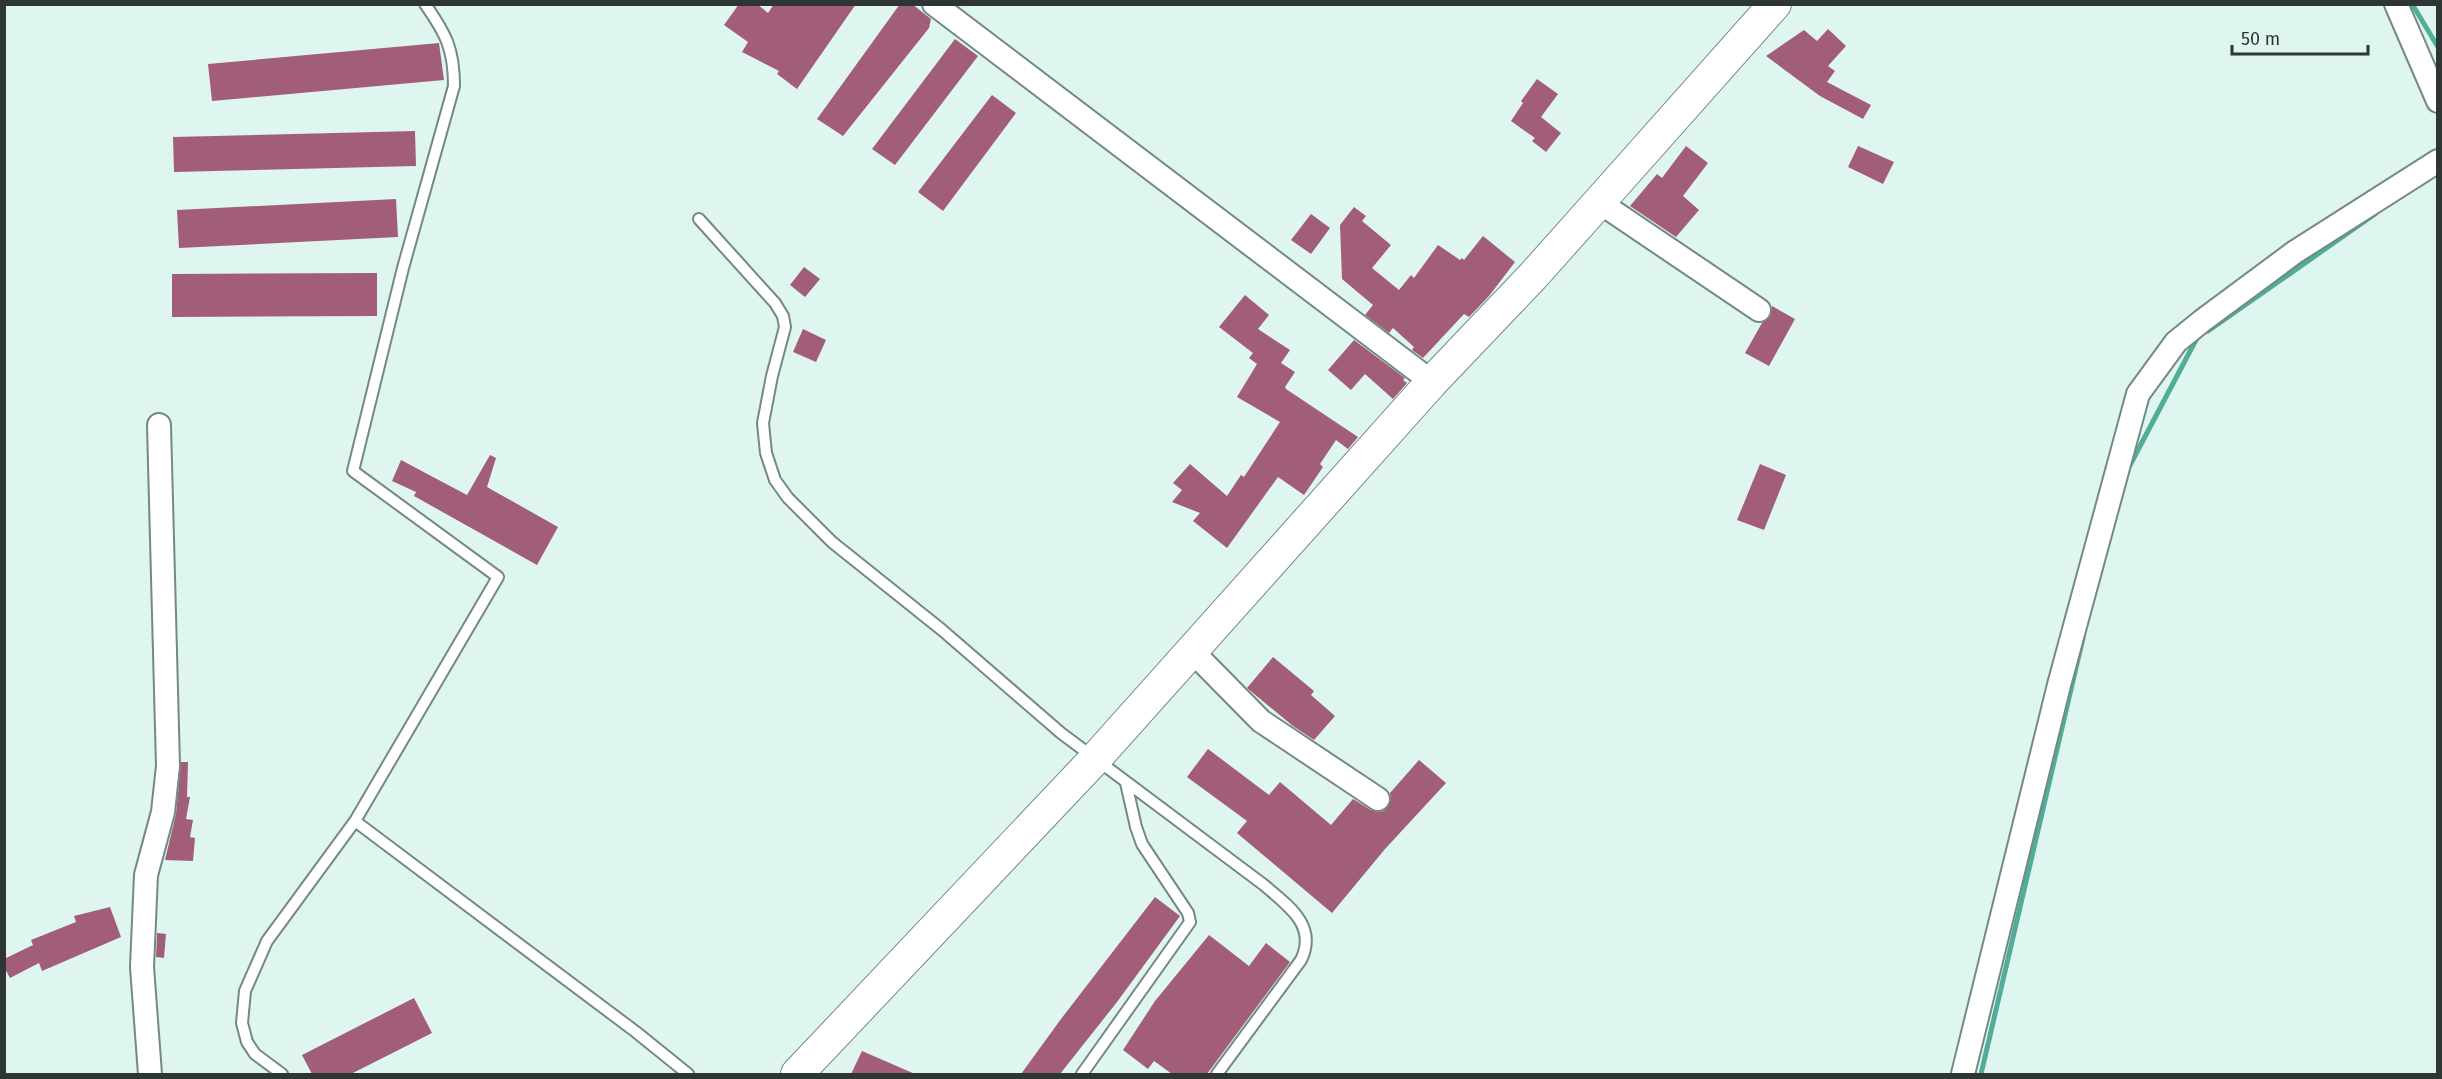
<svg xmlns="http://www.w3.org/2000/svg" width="2442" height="1079" viewBox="0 0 2442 1079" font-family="'Fira Sans',sans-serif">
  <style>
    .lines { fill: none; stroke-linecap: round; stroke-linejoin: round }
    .stream { stroke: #50ad98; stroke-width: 5 }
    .building { fill: #a25e79 }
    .lane-casing { stroke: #758983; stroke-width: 14 }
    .street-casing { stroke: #758983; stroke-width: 26 }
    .secondary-casing { stroke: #758983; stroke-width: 34 }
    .lane { stroke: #fff; stroke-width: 10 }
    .street { stroke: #fff; stroke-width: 22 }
    .secondary { stroke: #fff; stroke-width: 32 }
  </style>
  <rect width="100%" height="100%" fill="#dff5ef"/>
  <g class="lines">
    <path class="stream" d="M2412 4 2438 47
      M2208 331 2375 214
      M2129 467 2197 338 2200 336
      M1981 1074 2083 638"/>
  </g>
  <path class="building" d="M739 4H757L768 13 774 4H856L797 89 777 74 779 71 742 52 748 42 724 25Z
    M900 4H912L931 19 929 28 843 136 817 119Z
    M1828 29 1846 46 1828 66 1835 71 1827 82 1871 105 1863 119 1820 96 1766 56 1804 30 1817 41Z
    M955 39 978 56 895 165 872 149Z
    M439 43 444 80 212 101 208 64Z
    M1537 79 1558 94 1541 117 1561 133 1546 152 1532 141 1535 138 1511 121 1523 103 1521 101Z
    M992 95 1016 113 943 211 918 192Z
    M415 131 416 166 174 172 173 137Z
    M1686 146 1708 163 1683 196 1699 210 1676 237 1630 206 1657 174 1662 178Z
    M1858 146 1894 162 1883 184 1848 167Z
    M396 199 398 237 179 248 177 210Z
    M1354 207 1366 216 1362 221 1391 245 1372 268 1399 290 1411 275 1414 278 1438 245 1460 260 1462 258 1464 260 1483 236 1515 262 1489 296 1469 317 1464 314 1423 358 1412 350 1414 347 1393 328 1389 333 1365 315 1373 305 1342 279 1340 225Z
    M1311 214 1330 228 1311 254 1291 240Z
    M804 267 820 279 805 297 790 285Z
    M377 273V316L172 317V274Z
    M1245 295 1269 315 1258 329 1290 350 1281 363 1295 372 1285 387 1286 389 1358 437 1348 449 1336 440 1320 464 1323 467 1304 495 1278 477 1227 548 1193 521 1200 513 1172 502 1182 490 1173 483 1190 464 1227 496 1241 475 1244 477 1280 422 1237 397 1257 364 1249 358 1253 353 1219 327Z
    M1772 306 1795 319 1769 366 1745 353 1762 323 1770 317Z
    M803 329 826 340 816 362 793 352Z
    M1354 340 1405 378 1403 380 1407 383 1393 399 1365 374 1351 390 1328 370Z
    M490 455 496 458 487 487 558 527 537 565 414 496 416 492 392 481 401 460 467 495Z
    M1760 464 1786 475 1764 530 1737 520Z
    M1273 657 1314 691 1311 695 1335 716 1314 740 1293 726 1247 688Z
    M1208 749 1269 795 1280 782 1331 825 1353 799 1371 810 1378 812 1384 811 1391 800 1390 793 1419 760 1446 783 1385 849 1332 913 1237 833 1247 821 1187 777Z
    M181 762H188L187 797H190L186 819 193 820 190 837 195 838 193 861 165 860 176 814Z
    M1155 897 1180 916 1117 1002 1060 1074H1021L1061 1019Z
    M110 907 121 937 42 971 39 963 10 978 4 967V959L33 945 31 940 76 922 74 916Z
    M157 933 166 934 164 958 156 957Z
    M1209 935 1249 966 1266 943 1290 962 1207 1074H1172L1154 1061 1148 1069 1123 1050 1155 1001Z
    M414 998 432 1033 351 1074H312L302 1055Z
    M862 1051 915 1074H851Z"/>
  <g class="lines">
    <g class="lane-casing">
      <path id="lane" d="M425 4C446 34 454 49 454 86L403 268 353 471 498 577 355 821 636 1032 688 1074
        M699 219 775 303 783 316 785 327 772 376 763 423 766 453 775 480 788 498 832 542 942 630 1061 733 1264 885C1287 905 1318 925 1301 960L1217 1074
        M282 1074 255 1054 247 1042 242 1023 245 991 267 941 355 821
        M1082 1074 1190 922 1188 913 1142 844 1136 827 1126 783"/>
    </g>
    <g class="street-casing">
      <path id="street" d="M934 4 1432 382
        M2396 4 2438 101
        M1599 202 1759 310
        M1192 651 1261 721 1378 799
        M150 1074 142 967 146 875 163 812 168 766 159 425
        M1963 1074 2059 685 2138 394 2176 342 2202 321 2295 252 2438 161"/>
    </g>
    <g class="secondary-casing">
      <path id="secondary" d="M797 1074 1095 759 1432 382 1533 276 1599 202 1775 4"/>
    </g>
    <use href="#lane" class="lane"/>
    <use href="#street" class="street"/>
    <use href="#secondary" class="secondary"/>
  </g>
  <rect width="2442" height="1079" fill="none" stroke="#2d3634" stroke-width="12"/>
  <path d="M2232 45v9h136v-9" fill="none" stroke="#2d3634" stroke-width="3"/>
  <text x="2241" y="45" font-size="18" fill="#2d3634" stroke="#dff5ef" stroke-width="4.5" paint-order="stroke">50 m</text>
</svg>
